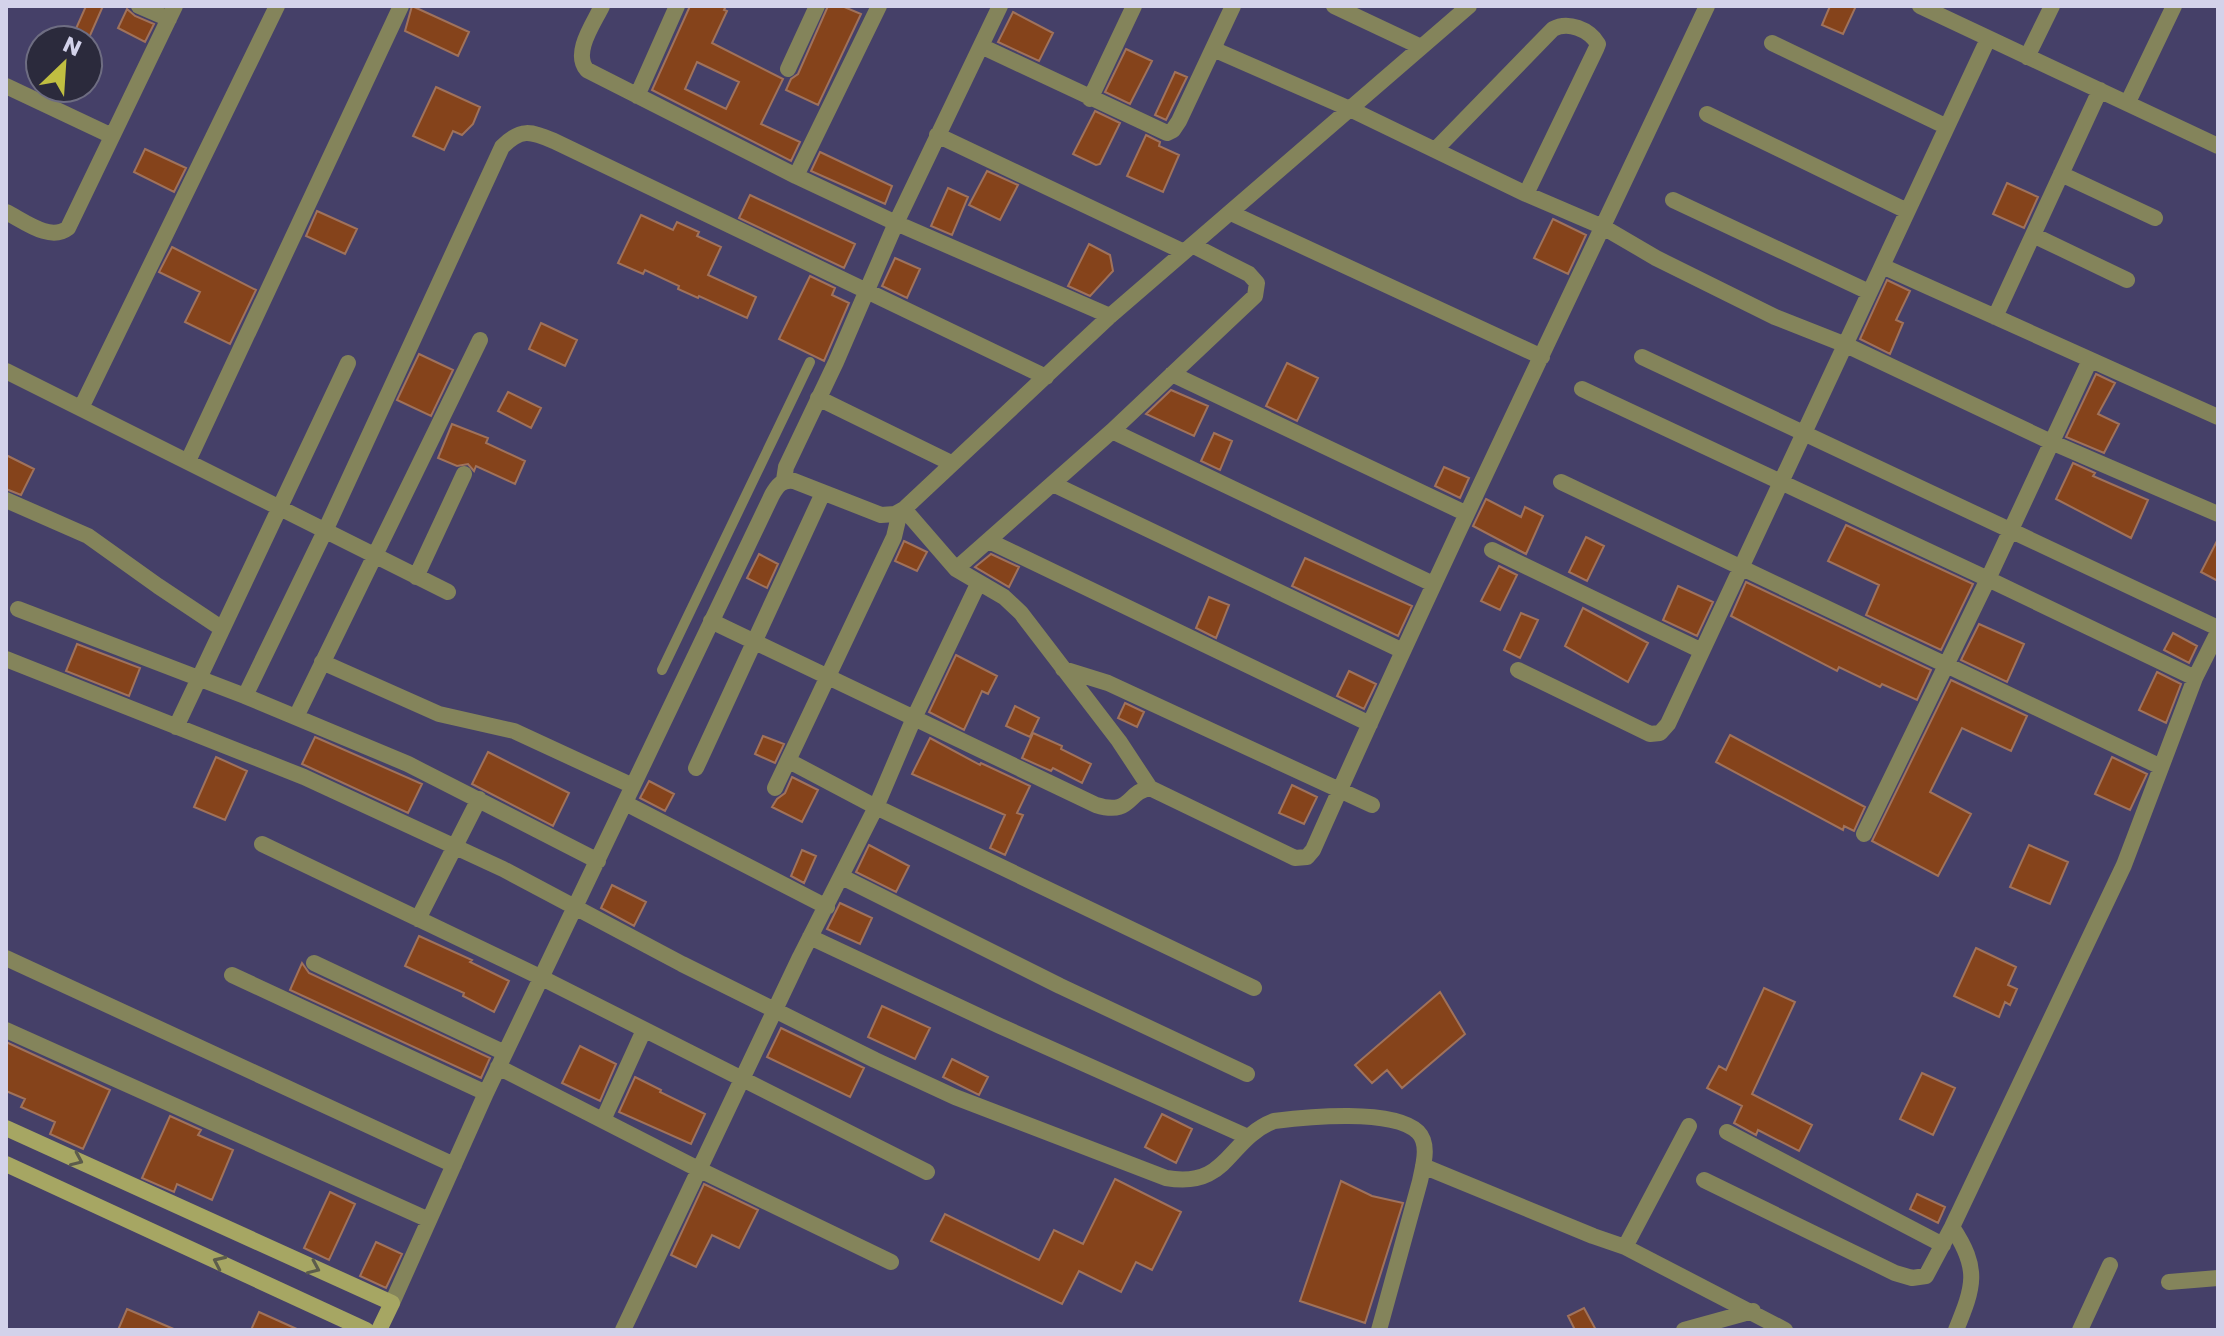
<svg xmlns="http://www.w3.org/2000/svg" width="2224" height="1336" viewBox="0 0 2224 1336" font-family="Poppins,sans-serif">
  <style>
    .building { fill: #85431b; stroke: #a0725b; stroke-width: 2; fill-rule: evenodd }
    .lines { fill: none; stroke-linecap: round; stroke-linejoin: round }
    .lane { stroke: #84845b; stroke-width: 10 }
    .street { stroke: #84845b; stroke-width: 16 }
    .secondary { stroke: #a6a663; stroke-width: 16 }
    .oneway { stroke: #5c5c4c }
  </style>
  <rect width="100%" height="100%" fill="#454068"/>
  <path class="building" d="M86 6H103L88 40H71Z
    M412 6 469 32 458 56 405 31Z
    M690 6H726L724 10 727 11 712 43 783 79 761 124 800 142 791 161 652 90ZM697 62 739 82 726 109 685 89Z
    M828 6H842L861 14 818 105 786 90 791 79 798 74Z
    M1830 6H1856L1843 34 1822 25Z
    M127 9 135 16 154 24 145 42 118 28Z
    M1013 12 1053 33 1039 61 998 42Z
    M1126 49 1152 61 1130 104 1105 92Z
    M1175 72 1187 77 1166 120 1155 115Z
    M436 87 480 107 473 124 462 135 453 131 444 150 413 136Z
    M1095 111 1120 123 1100 164 1096 165 1073 154Z
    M1146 135 1160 142 1159 146 1179 155 1163 192 1127 176Z
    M145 149 186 168 174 192 134 172Z
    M820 152 892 186 885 204 811 171Z
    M987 171 1018 185 1000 220 969 205Z
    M2007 183 2038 197 2024 228 1993 214Z
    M948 188 968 197 952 235 931 226Z
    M750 195 855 244 844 268 739 218Z
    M317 211 357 229 345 254 306 236Z
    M641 215 673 230 677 222 699 232 697 236 721 247 708 275 756 297 747 318 699 296 698 298 678 289 679 286 645 270 643 274 618 263Z
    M1553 219 1586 235 1568 274 1534 258Z
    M1089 244 1110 255 1113 271 1090 296 1068 286Z
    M172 247 256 290 230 344 185 322 200 292 159 272Z
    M895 258 920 269 907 298 882 286Z
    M810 276 835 288 832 295 849 303 824 361 779 339Z
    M1887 280 1910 291 1896 320 1903 323 1890 354 1860 339Z
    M541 323 577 340 565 366 529 349Z
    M419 354 453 370 431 416 397 400Z
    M1287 363 1318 378 1297 421 1266 406Z
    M2096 374 2115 383 2098 414 2119 424 2104 453 2066 437Z
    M1171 390 1208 406 1194 436 1146 414Z
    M508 392 541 408 531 428 498 411Z
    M452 424 488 438 486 443 525 461 515 484 476 466 474 471 468 464 457 466 438 458Z
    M1214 433 1232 441 1220 470 1201 461Z
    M6 455 34 469 21 495 6 489Z
    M2073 463 2095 473 2093 476 2148 500 2131 538 2056 499Z
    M1444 467 1469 478 1460 498 1435 486Z
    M1486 499 1521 517 1525 507 1543 516 1526 554 1473 526Z
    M1846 525 1973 584 1941 650 1866 615 1879 585 1828 561Z
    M1586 537 1604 546 1587 581 1569 572Z
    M2218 539V581L2201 572Z
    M904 541 927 552 917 571 895 561Z
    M759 554 778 564 767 588 747 578Z
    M991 554 1019 567 1009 587 975 567Z
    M1305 558 1412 606 1398 636 1292 586Z
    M1499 566 1517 575 1500 610 1481 601Z
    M1746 582 1931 670 1917 700 1882 684 1880 687 1839 667 1837 671 1731 616Z
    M1678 586 1713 602 1697 636 1663 620Z
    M1209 597 1229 605 1216 638 1196 628Z
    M1583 608 1648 643 1628 682 1565 646Z
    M1521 613 1538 620 1520 658 1504 650Z
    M1979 624 2024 644 2007 682 1961 660Z
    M2173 633 2197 646 2189 663 2164 650Z
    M77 644 140 668 129 696 66 671Z
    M956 655 997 676 988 694 982 691 964 730 929 712Z
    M1349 671 1376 684 1364 709 1337 696Z
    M2157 672 2181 684 2166 723 2139 710Z
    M1951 680 2027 716 2011 751 1962 728 1930 792 1971 814 1938 876 1872 841Z
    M1125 703 1144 712 1137 727 1118 718Z
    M1015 706 1039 718 1030 737 1006 726Z
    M1033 733 1062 746 1061 749 1091 764 1082 783 1053 768 1051 771 1022 758Z
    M1730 735 1865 807 1854 831 1844 826 1843 830 1716 762Z
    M763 736 784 744 775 763 755 754Z
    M315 737 422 784 408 813 302 764Z
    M930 738 980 765 981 763 1030 786 1017 813 1023 815 1005 855 990 848 1005 815 912 774Z
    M488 752 569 793 553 826 472 784Z
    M216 757 247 771 225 820 194 807Z
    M2112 757 2147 774 2130 810 2095 794Z
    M792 777 818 790 802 822 772 807 777 799 785 793Z
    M649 781 674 794 665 811 640 798Z
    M1292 785 1317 797 1304 824 1279 813Z
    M869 845 909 866 896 892 856 872Z
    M2029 845 2068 862 2050 904 2010 887Z
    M802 850 816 856 804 883 791 876Z
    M612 885 646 902 634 926 601 908Z
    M840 903 872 918 860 944 827 929Z
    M419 936 472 960 470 962 509 981 494 1012 463 996 464 993 405 966Z
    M1976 948 2016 967 2008 985 2017 989 2010 1005 2005 1002 1999 1017 1954 996Z
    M302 963 309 973 490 1058 481 1078 290 990Z
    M1764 988 1795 1002 1752 1094 1812 1125 1799 1151 1758 1130 1756 1135 1734 1123 1742 1106 1707 1088 1719 1066 1726 1070Z
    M1440 992 1465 1034 1402 1088 1387 1070 1372 1083 1355 1065Z
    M882 1006 930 1028 915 1059 868 1037Z
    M781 1028 864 1068 850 1097 767 1057Z
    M6 1042 110 1090 83 1149 50 1134 55 1122 21 1107 25 1099 6 1091Z
    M580 1046 616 1064 600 1101 562 1083Z
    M952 1059 988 1077 979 1095 943 1077Z
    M1922 1073 1955 1088 1933 1135 1900 1119Z
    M635 1077 661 1090 660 1092 705 1114 691 1144 619 1112Z
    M1162 1114 1192 1129 1176 1163 1145 1147Z
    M170 1116 201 1130 198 1135 233 1150 212 1200 177 1184 174 1192 142 1178Z
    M1115 1179 1181 1212 1152 1270 1136 1262 1121 1292 1079 1271 1062 1304 931 1241 945 1214 1039 1260 1054 1230 1083 1244Z
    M1341 1181 1372 1196 1403 1203 1365 1323 1300 1301Z
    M704 1184 758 1210 739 1248 712 1235 696 1267 671 1255Z
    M330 1192 355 1204 329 1260 304 1248Z
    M1917 1194 1945 1207 1938 1223 1910 1209Z
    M376 1242 402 1254 386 1288 360 1276Z
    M1584 1308 1596 1330H1575L1568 1316Z
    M127 1309 176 1330H118Z
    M259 1312 299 1330H251Z"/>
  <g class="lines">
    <path class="lane" d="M662 670 810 362"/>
    <path class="street" d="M139 6 169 19
      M602 6C594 23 572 53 587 70L796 176 896 223 1110 316
      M1334 6 1421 47
      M1920 6 2218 146
      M1772 43 1945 126
      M981 46 1167 133 1173 130 1179 121 1233 6
      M1213 49 1350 109 1526 194 1603 227 1656 258 1775 317 1846 345 2051 442 2218 514
      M2027 57 2052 6
      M788 69 817 6
      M6 86 112 136
      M637 96 677 6
      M1090 99 1134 6
      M2128 102 2174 6
      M1707 114 1907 211
      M937 135 1184 252
      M1436 149 1553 29C1568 21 1589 29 1598 44L1596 49 1526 194
      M2061 174 2155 218
      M796 176 879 6
      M1673 200 1869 292
      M6 212C24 221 50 242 68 228L175 6
      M1231 213 1542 357
      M2033 235 2127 280
      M1882 266 2218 417
      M1995 317 2100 90
      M1642 357 2218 628
      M6 371 448 592
      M1172 374 1465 513
      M1582 389 1988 579 2195 678
      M818 398 951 463
      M81 408 277 6
      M1112 431 1433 584
      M188 461 401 6
      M784 480 786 467 836 362 896 223 1000 6
      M1561 482 2159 766
      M1053 484 1403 651
      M6 500 88 536 158 586 221 628
      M904 509 956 569 1004 597 1021 613 1119 741 1150 788
      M989 541 1370 724
      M1492 550 1702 651
      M956 569 1112 431 1255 296 1257 283 1249 274 1192 245
      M416 577 464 474
      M18 609 245 696 408 764 598 861
      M711 621 1096 805C1132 816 1126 792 1150 788L1295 858 1307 857 1313 850C1439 566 1575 287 1707 6
      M6 659 304 777 503 869 682 964 875 1060 955 1097 1166 1178C1229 1189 1226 1140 1274 1121 1306 1117 1393 1108 1418 1132 1430 1144 1423 1166 1420 1181L1379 1330
      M322 662 439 714 514 731 633 786
      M1063 669 1108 683 1372 805
      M1518 670 1650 734 1660 733 1668 724 1988 39
      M245 696 325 531 502 147C521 128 530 131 554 141L1046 377
      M296 717 480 340
      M176 727 348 363
      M789 761 876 807 1254 988
      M696 768 823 493
      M775 788 894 537 898 520 895 514
      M625 803 827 907
      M1864 834 1988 579 2090 360
      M262 844 542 978 927 1172
      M842 877 1060 986 1247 1074
      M418 919 479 799
      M810 937 1000 1026 1248 1137
      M6 958 454 1165
      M314 963 505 1053
      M232 975 486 1093
      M6 1030 429 1220
      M498 1067 698 1169 891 1262
      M603 1120 644 1030
      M1689 1126 1625 1247 1785 1330
      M1727 1132 1943 1245
      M1423 1166 1593 1236 1625 1247
      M1704 1180 1895 1273 1912 1278 1926 1276 1952 1227 2124 865 2195 678 2218 632
      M1952 1227C1980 1269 1974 1286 1956 1330
      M2169 1282 2218 1278
      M392 1303 486 1093 772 495C777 486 782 479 794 481L881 515 895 514 904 509 1110 316 1469 6
      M623 1330 800 957 876 807 914 718 978 584
      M1684 1330 1753 1311
      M2080 1330 2110 1265"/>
    <path class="secondary" d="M6 1128 392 1303 379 1330
      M6 1164 366 1330"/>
  </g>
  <defs><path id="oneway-chevron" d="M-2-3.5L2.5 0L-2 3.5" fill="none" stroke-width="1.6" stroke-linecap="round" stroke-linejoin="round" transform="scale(2)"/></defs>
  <g class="oneway">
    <use href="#oneway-chevron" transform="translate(77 1160) rotate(24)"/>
    <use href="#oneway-chevron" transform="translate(219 1262) rotate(-155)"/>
    <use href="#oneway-chevron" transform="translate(314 1268) rotate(24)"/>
  </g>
  <rect width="2224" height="1336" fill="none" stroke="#d3d2ea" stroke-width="16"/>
  <g transform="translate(64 64) rotate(25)"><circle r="38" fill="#2b2a3c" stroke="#6e6d82" stroke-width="2"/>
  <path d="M0-6L14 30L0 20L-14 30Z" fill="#c0be41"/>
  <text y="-12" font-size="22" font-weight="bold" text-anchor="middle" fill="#d3d2ea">N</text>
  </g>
</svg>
